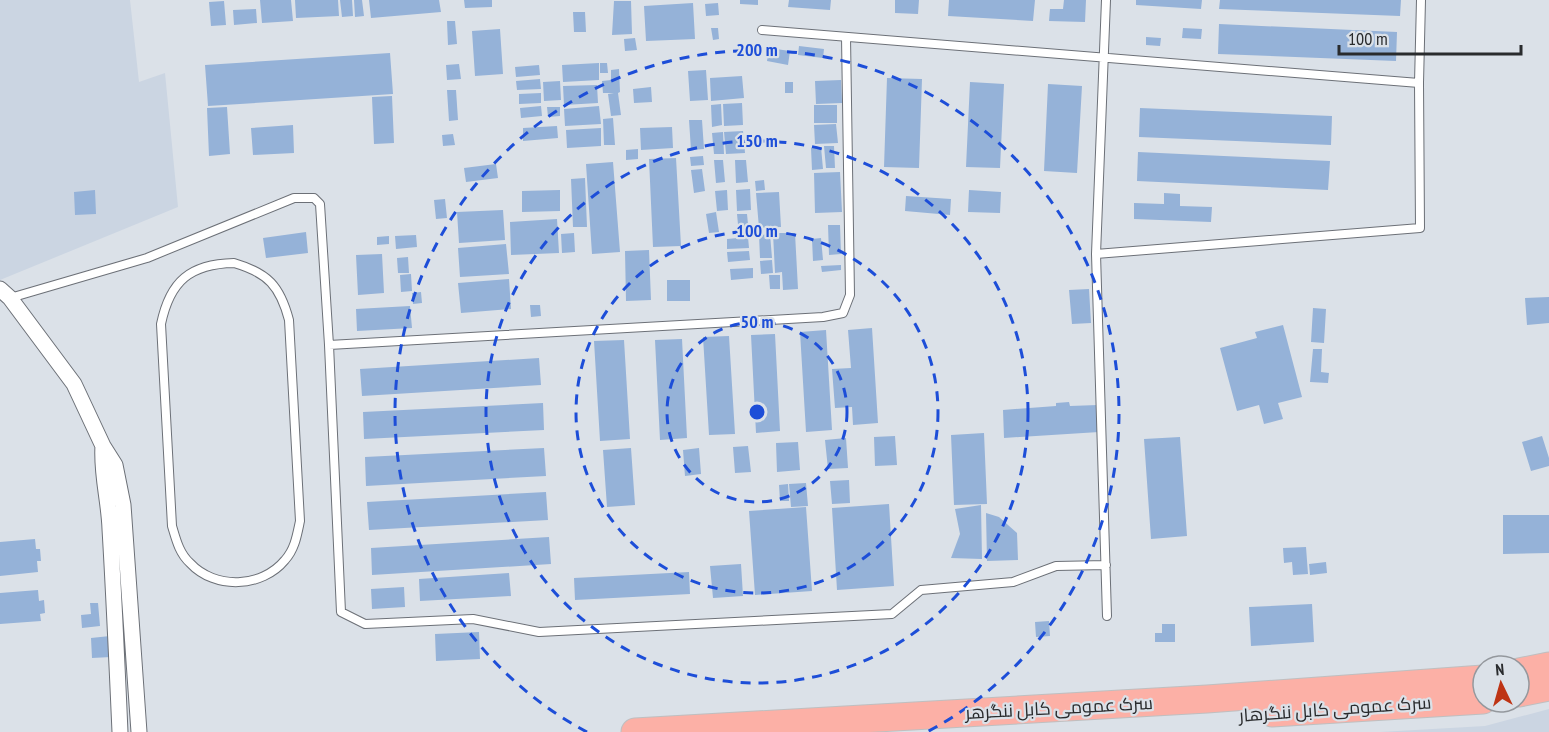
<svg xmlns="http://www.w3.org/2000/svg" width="1549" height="732" viewBox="0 0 1549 732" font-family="'PT Sans Narrow',Cairo,sans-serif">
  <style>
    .built { fill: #cbd5e2 }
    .building { fill: #95b2d8 }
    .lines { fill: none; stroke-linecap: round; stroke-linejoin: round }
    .lane-casing { stroke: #6c7077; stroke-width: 10 }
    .street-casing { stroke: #6c7077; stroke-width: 17 }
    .highway-casing { stroke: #bfbfc0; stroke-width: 29 }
    .lane { stroke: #fff; stroke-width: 8 }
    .street { stroke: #fff; stroke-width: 15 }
    .highway { stroke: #fcb0a6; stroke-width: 27 }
    .ring { fill: none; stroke: #1d4ed8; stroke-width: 3; stroke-dasharray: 10 8 }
    .labels { text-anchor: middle; stroke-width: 4.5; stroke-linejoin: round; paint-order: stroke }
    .street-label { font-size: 18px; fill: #292b2d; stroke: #dbe1e8 }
    .centre { fill: #1d4ed8; stroke: #dbe1e8; stroke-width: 3 }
    .ring-label { font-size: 18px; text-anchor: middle; font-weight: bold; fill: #1d4ed8; stroke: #dbe1e8; stroke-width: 4.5; stroke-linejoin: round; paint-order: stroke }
  </style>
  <rect width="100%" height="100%" fill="#dbe1e8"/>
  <path class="built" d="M0 0H130L139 82 165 73 178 207 0 280Z
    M1549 709V732H1380L1485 726Z"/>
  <path class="building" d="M260 0H291L293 21 262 23Z
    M295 0H338L339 16 296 18Z
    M340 0H352L353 16 342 17Z
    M354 0H362L364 16 355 17Z
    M369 0H439L441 12 371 18Z
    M464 0H492V7L465 8Z
    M740 0H758V5L740 4Z
    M789 0H831L830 10 788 7Z
    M895 0H919L918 14 895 13Z
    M949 0H1035L1033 21 948 16Z
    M1064 0H1086L1085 22 1049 21 1050 9H1063Z
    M1136 0H1202L1201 9 1136 5Z
    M1220 0H1401L1400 16 1219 9Z
    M224 1 226 25 211 26 209 2Z
    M614 1H631L632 34 612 35Z
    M693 3 695 39 646 41 644 6Z
    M718 3 719 15 706 16 705 4Z
    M256 9 257 23 234 25 233 10Z
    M573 12H585L586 32H574Z
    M447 21H455L457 44 448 45Z
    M1219 24 1397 32 1396 61 1218 54Z
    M711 28H718L719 39 713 40Z
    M1183 28 1202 29 1201 39 1182 38Z
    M500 29 503 74 475 76 472 31Z
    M1146 37 1161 38 1160 46 1146 45Z
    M635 38 637 50 625 51 624 39Z
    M799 46 824 49 823 58 798 55Z
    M769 48 790 51 788 65 767 61Z
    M390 53 393 94 208 106 205 65Z
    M599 63V80L563 82 562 65Z
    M600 63H607L608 73H600Z
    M459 64 461 79 447 80 446 65Z
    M539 65 540 75 516 77 515 67Z
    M619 69 620 92 618 93 621 115 611 116 608 94 614 93H603L602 81 611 80V70Z
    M706 70 708 100 690 101 688 71Z
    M742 76 744 98 711 101 710 78Z
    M887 78 922 79 919 168 884 167Z
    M540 79 541 89 517 90 516 81Z
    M841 80 842 103 816 104 815 81Z
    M560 81 561 100 544 101 543 82Z
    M785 82H793V93H785Z
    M970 82 1004 84 1000 168 966 167Z
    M1048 84 1082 86 1077 173 1044 171Z
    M597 85 598 103 564 105 563 86Z
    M651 87 652 102 634 103 633 89Z
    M447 90H456L458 120 449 121Z
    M541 93V103L519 104V94Z
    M392 96 394 143 374 144 372 97Z
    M742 103 743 125 724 126 723 104Z
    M721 104 722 125 712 127 711 105Z
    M814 105H837V123H814Z
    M541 106 542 116 521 118 520 108Z
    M599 106 601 124 565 126 564 109Z
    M227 107 230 154 209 156 207 108Z
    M547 107H560V116L548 117Z
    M1140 108 1332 116 1331 145 1139 137Z
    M613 118 615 145H604L603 119Z
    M689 120H702L704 149 691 150Z
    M836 124 838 143 815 144 814 125Z
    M293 125 294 153 253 155 251 128Z
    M557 126 558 138 523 141V128Z
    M672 127 673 148 641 150 640 128Z
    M601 128V146L567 148 566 130Z
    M743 131 745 153 726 154 724 132Z
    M723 132 724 154H714L712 133Z
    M453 134 455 145 443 146 442 135Z
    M824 146H834L835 168H826Z
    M821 147 823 169 812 170 811 148Z
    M638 149V159L626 160V150Z
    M1138 152 1330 161 1328 190 1137 181Z
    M703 156 704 165 691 166 690 157Z
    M676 158 681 246 653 247 649 159Z
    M714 160H723L725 182 716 183Z
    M735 160H746L748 182 736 183Z
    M613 162 620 252 592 254 586 164Z
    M496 164 498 178 466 182 464 168Z
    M702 169 705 191 694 193 691 170Z
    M840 172 842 212 815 213 814 173Z
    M585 178 587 227H573L571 179Z
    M764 180 765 190 756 191 755 181Z
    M750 189 751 210 737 211 736 190Z
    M95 190 96 214 75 215 74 192Z
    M560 190V211L522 212V191Z
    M727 190 728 210 717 211 715 191Z
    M969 190 1001 192 1000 213 968 212Z
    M779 192 781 227 759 228 756 193Z
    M1164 193 1180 194V206L1212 207 1211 222 1134 219V203L1164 204Z
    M906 196 951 199 950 215 905 211Z
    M445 199 447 218 436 219 434 200Z
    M503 210 505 240 459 243 457 212Z
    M716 212 719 232 709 233 706 214Z
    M737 214H747L749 234 739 235Z
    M557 219 559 253 511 255 510 222Z
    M828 225H840L841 254 829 255Z
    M306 232 308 253 266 258 263 238Z
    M574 233 575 252 562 253 561 234Z
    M773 233H795L798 289 783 290 782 272 775 273Z
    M770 234 772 258H760L759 235Z
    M416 235 417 247 396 249 395 236Z
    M389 236V244L377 245V237Z
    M748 237 749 248 727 249V239Z
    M821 238 823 260 813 261 812 239Z
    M506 244 509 274 460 277 458 248Z
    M649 250 651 300 626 301 625 251Z
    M749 251 750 260 728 262 727 252Z
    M382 254 384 293 358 295 356 255Z
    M408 257 409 273H398L397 258Z
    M772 260 773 273 761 274 760 261Z
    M841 265V270L822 272 821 266Z
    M753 268V278L731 280 730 269Z
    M411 274 412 291 401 292 400 275Z
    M769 275H780V289H770Z
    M509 279 511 309 461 313 458 283Z
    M667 280H690V301H667Z
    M1089 289 1091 323 1072 324 1069 290Z
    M421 292 422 303 413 304 412 293Z
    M1549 297V323L1527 325 1525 298Z
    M530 305H540L541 316 531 317Z
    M410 306 412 328 357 331 356 309Z
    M1313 308 1326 309 1324 343 1311 342Z
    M1283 325 1302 397 1278 403 1283 419 1264 424 1259 405 1237 411 1220 348 1257 338 1255 332Z
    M872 328 878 423 853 425 852 407 835 408 832 369 851 368 848 330Z
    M826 330 832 430 806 432 800 332Z
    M775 334 780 431 756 433 751 335Z
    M729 336 735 434 709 435 703 337Z
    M682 339 687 438 660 440 655 340Z
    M624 340 630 439 600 441 594 341Z
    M1313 349H1322L1321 372 1329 373 1328 383 1310 382Z
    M539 358 541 385 362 396 360 369Z
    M1069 402 1070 406 1098 405 1099 432 1004 438 1003 410 1056 406V403Z
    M543 403 544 430 364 439 363 412Z
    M984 433 987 504 954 505 951 435Z
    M895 436 897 465 875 466 874 437Z
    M1542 436 1549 458V466L1531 471 1522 442Z
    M1180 437 1187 536 1151 539 1144 439Z
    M846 438 848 468 828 469 825 440Z
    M798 442 800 470 777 472 776 443Z
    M748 446 751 472 735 473 733 447Z
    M544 448 546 476 366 486 365 457Z
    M631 448 635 505 607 507 603 450Z
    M699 448 701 474 685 476 683 450Z
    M849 480 850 503 832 504 830 481Z
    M806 483 808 506 791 507 789 484Z
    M788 484 789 501H780L779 485Z
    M546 492 548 520 369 530 367 502Z
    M889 504 894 586 837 590 832 508Z
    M981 505 982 559 951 558 960 534 955 509Z
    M806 507 812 591 755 595 749 511Z
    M986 513 999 517 1017 533 1018 560 987 561Z
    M1503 515H1549V553L1503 554Z
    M549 537 551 564 372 575 371 548Z
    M35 539 36 549H40L41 561H37L38 572 0 576V542Z
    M1306 547 1308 574 1293 575 1292 562 1284 563 1283 548Z
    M1326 562 1327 573 1310 575 1309 564Z
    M741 564 743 596 713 598 710 566Z
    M689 572 690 594 575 600 574 578Z
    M509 573 511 596 420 601 419 579Z
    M404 587 405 607 372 609 371 589Z
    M38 590 39 601 44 600 45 613 40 614 41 621 0 624V593Z
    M90 603H98L100 626 82 628 81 615 91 614Z
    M1312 604 1314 642 1251 646 1249 607Z
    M1049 621 1050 636 1036 637 1035 622Z
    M1162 624H1175V642H1155V633H1162Z
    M479 632 480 659 436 661 435 634Z
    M110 636 111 657 92 658 91 638Z"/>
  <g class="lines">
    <g class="lane-casing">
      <path id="lane" d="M1106 0 1096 254 1107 616
        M762 30 1419 83
        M1096 254 1420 228 1419 83 1421 0
        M234 263C268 273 280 286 289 320L300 521C297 535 295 549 285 560 262 588 215 590 190 563 179 553 176 539 172 526L161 324C170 281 190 264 234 263Z
        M10 298 147 258 294 198H314L320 204 329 345 823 317 843 313 850 295 846 37
        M329 345 341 612 365 624 473 619 539 632 892 614 921 590 1013 582 1056 566 1106 565"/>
    </g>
    <g class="street-casing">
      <path id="street" d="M0 289 10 298 74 384 103 446 115 465 123 505 139 732
        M103 446C101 474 109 500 110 529 114 596 117 664 120 732"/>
    </g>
    <g class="highway-casing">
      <path id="highway" d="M1519 672 1549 666
        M1519 693 1549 687
        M1272 713 1483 700
        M635 732 1207 699 1483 679"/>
    </g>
    <use href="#lane" class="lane"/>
    <use href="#street" class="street"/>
    <use href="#highway" class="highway"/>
  </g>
  <g class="ring">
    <circle cx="757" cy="412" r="90"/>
    <circle cx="757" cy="412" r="181"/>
    <circle cx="757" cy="412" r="271"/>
    <path d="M587 732A362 362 0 1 1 927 732"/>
  </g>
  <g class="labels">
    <g class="street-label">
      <text transform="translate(1059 708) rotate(-3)" y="6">سرک عمومی کابل ننگرهر</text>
      <text transform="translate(1335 709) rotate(-4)" y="6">سرک عمومی کابل ننگرهار</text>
    </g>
  </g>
  <circle cx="757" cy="412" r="9" class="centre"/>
  <g class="ring-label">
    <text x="757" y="56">200 m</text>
    <text x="757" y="147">150 m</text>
    <text x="757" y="237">100 m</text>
    <text x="757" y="328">50 m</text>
  </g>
  <g transform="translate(1501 684) rotate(355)"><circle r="28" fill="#dbe1e8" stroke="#94989d" stroke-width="1.5"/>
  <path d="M0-4.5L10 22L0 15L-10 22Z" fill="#be3414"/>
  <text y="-9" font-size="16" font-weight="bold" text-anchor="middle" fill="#292b2d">N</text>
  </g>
  <path d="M1339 45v9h182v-9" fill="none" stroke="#292b2d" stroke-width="3"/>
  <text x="1348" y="45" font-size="18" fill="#292b2d" stroke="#dbe1e8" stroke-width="4.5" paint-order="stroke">100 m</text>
</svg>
